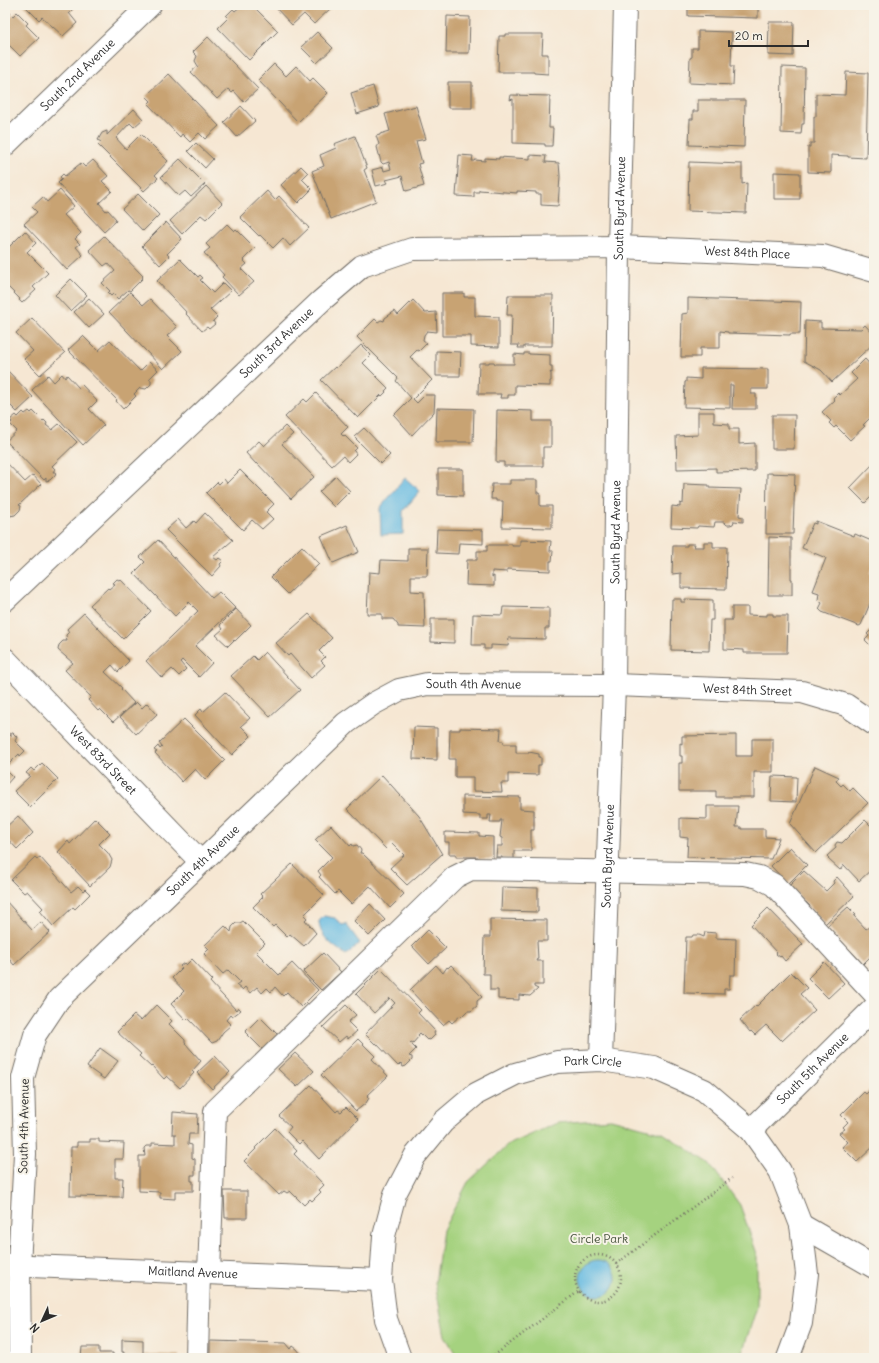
<svg xmlns="http://www.w3.org/2000/svg" width="879" height="1363" viewBox="0 0 879 1363" font-family="Delius,sans-serif">
  <style>
    .green { fill: #a5d27f; stroke: #687e55 }
    .water { fill: #65bae1; stroke: #487286 }
    .building { fill: #c8a373 }
    .lines { fill: none; stroke-linecap: round; stroke-linejoin: round }
    .minor-casing { stroke: #726d66; stroke-width: 24 }
    .path { stroke: #726d66; stroke-width: 2.5; stroke-dasharray: 1 3; stroke-linecap: butt }
    .minor { stroke: #fff; stroke-width: 22 }
    .labels { text-anchor: middle; stroke-width: 4; stroke-linejoin: round; paint-order: stroke }
    .street-label { font-size: 12px; fill: #2b2b2b; stroke: #f7f3e8 }
    .park-label { font-size: 12px; fill: #4a5540; stroke: #f7f3e8 }
  </style>
  <rect width="100%" height="100%" fill="#f7f3e8"/>
  <filter id="ink" filterUnits="userSpaceOnUse"><feTurbulence type="fractalNoise" baseFrequency=".025" numOctaves="2"/><feDisplacementMap in="SourceGraphic" scale="8" xChannelSelector="R" yChannelSelector="G"/><feConvolveMatrix kernelMatrix="1 2 1 2 8 2 1 2 1" color-interpolation-filters="sRGB"/></filter>
  <filter id="wash" filterUnits="userSpaceOnUse"><feTurbulence type="fractalNoise" baseFrequency=".012" numOctaves="4" result="noise"/><feDisplacementMap in="SourceGraphic" scale="16" xChannelSelector="R" yChannelSelector="G"/><feGaussianBlur stdDeviation="0.9" result="paint"/><feColorMatrix in="noise" values="0 0 0 0 0 0 0 0 0 0 0 0 0 0 0 0 0 1.4 0 .05"/><feComposite in="paint" operator="in"/></filter>
  <g filter="url(#wash)">
    <rect width="100%" height="100%" fill="#f6e7d3"/>
    <path class="green" d="M611 1119 663 1133 709 1163 740 1205 757 1254V1307L741 1356 739 1358H458L445 1336 435 1283 443 1230 468 1182 508 1145 557 1123Z"/>
    <path class="water" d="M405 478 420 491 403 511V534L381 535 380 508Z
      M324 916 335 918 342 925 346 924 360 943 346 955C334 946 319 937 319 921Z
      M580 1278a18 18 0 1 1 36 0a18 18 0 1 1-36 0Z"/>
    <g id="blocks">
      <path class="building" d="M24 5H71L74 8 69 13 77 23 63 36 42 17 39 20Z
        M242 5H252L278 31 249 60 218 28 228 18 226 16 233 9 235 11Z
        M273 5H330L332 7 314 24 304 14 292 25Z
        M688 5H758V18L688 16Z
        M868 5H874V14L866 6Z
        M5 8 13 16 17 12 28 23 26 25 39 38 20 56 9 45 5 49Z
        M447 16 470 17 469 53H446Z
        M769 22H794L793 56 768 55Z
        M698 31 732 32 731 66H734L733 85 689 83 690 58 692 57V48H698Z
        M317 32 333 48 317 63 301 47Z
        M505 34H543L542 54H548V74L534 73V72H498L499 36H505Z
        M208 37 258 89 244 102 234 91 232 93 228 89 217 99 191 72 198 66 195 61 197 56 193 52Z
        M274 64 286 76 296 66 310 81 313 78 328 93 298 122 258 80Z
        M782 67 805 68 804 124H802L801 134 781 133Z
        M846 72 868 73 866 158 848 157V156L831 155V173L808 172V147H810V143H814V116L816 117V94L845 95Z
        M169 74 219 126 205 139 199 133 190 142 182 134 180 137 148 104 151 101 146 96Z
        M448 82H472V108H448Z
        M373 86 379 107 357 114 351 93Z
        M511 95 550 96 549 128H553L552 146H545V144L513 143V99L510 100Z
        M698 100H745L744 147 689 145 690 119H693V111H698Z
        M241 106 255 121 237 137 224 122Z
        M416 106 426 139 416 141 422 163 418 164 424 186 406 191 402 176 386 180 388 183 376 186 372 170 383 167 384 171 391 169 389 162 383 164 381 162 377 147 379 144 376 136 380 135V134L390 131 385 114Z
        M134 109 143 119 134 127 130 123 116 138 126 149 141 134 168 161 155 175 158 178 144 191 98 145 101 142 98 140 102 133 107 131V135Z
        M355 136 367 168 364 170 376 201 331 219 312 171 324 166 320 155 336 148 334 144Z
        M196 143 213 159 205 168 188 151Z
        M459 155 473 156 472 161H474L475 160 485 161V158L499 159V157L530 159V155L546 156 545 162 559 163 560 176 558 206 541 205V194H536V192L517 191V193L479 190V192H474V197L456 196Z
        M180 159 205 184 191 197 185 191 179 196 161 177Z
        M93 160 108 176 102 181 112 191 99 203 106 211 108 210 116 219H115L116 221 104 232 58 183 62 179 60 177 63 174 65 176 81 163 85 167Z
        M689 162 742 164V184L747 183 746 213 688 211Z
        M301 166 308 173 302 179 312 189 298 203 281 185Z
        M774 172 800 173V199H774Z
        M206 186 222 203 206 219 201 215 182 234 170 221Z
        M60 190 74 206 64 215 81 233 75 239 80 244 76 247 83 255 67 270 24 224 37 212 32 207 43 197 47 202Z
        M267 191 275 200 279 196 309 228 290 246 283 238 273 248 260 235 259 236 240 217Z
        M138 194 159 215 143 231 122 209Z
        M166 222 182 239 167 254 169 256 160 265 142 246Z
        M227 224 234 231 236 229 255 248 243 260 247 264 241 269 254 282 239 295 222 277 224 275 204 253 210 248 206 244Z
        M25 231 36 243 27 252 48 273 33 287 36 290 22 303 19 300 20 299 5 284V251Z
        M104 236 143 276 142 277 143 278 130 291 128 290 118 299 113 294 111 296 108 293 110 291 102 283 115 271 108 263 104 266 89 250Z
        M180 259 198 277 200 275 203 278 200 280 213 293 223 283 231 291 210 310 217 317 213 321 215 324 209 329 207 327 202 331 186 314 187 313 157 281Z
        M71 279 87 295 70 311 55 295Z
        M130 292 143 305 150 299 177 327 167 336 182 351 163 369 109 312Z
        M442 293H464V297H475V316L499 317V347L471 346V336H442Z
        M508 295H553L552 346H524V348H518L519 345H511L512 315H507Z
        M89 298 104 314 89 328 74 312Z
        M688 298 801 302 800 334H790V335L728 333V332L720 331V348H700V357H681L682 314 688 313Z
        M413 300 425 313 436 312 437 332 427 331 424 335 423 340 427 343 419 351 417 350 410 357 432 380 413 399 417 403 425 395H435L434 412 412 435 394 415 411 398 396 381 398 378 357 337 375 319 378 322 381 320 384 321 385 318 395 311 398 315Z
        M32 318 65 353 40 375 24 359 33 351 16 333Z
        M805 321 821 322V328L861 329 865 325 874 335V343L832 382 821 370 804 361Z
        M83 336 98 351 110 340 140 371 149 362 158 370 149 379 151 380V384L146 389 140 388 134 394 136 396 123 409 116 401 117 400 68 350Z
        M361 345 371 355 363 363 388 388 385 391 386 392 382 396 381 395 358 418 321 380 335 367 336 368 338 366H339Z
        M436 351 461 352 460 376H436Z
        M524 353H529V354L550 355V366H552V373L550 372 551 374V381H550V386L515 385V395H508V398H500L501 394H478L479 363H489V362H494L495 364H514V354L524 355Z
        M865 359 874 369V414L863 425 865 426 850 440 836 426 834 428 829 423 831 421 822 412 835 400 833 398 838 393 840 395 857 379 851 373Z
        M5 368 33 397 17 412 9 404 5 408Z
        M701 368 768 369V389H751V394H756V409H732L733 385H730V408L684 407 685 382H686V378L701 379Z
        M62 374 65 378 67 375 79 388 82 385 97 401 89 409 104 425 83 445 32 390 48 375 54 382Z
        M316 393 348 427 341 434 343 436 344 435 357 448 354 451 356 454 348 462 343 456 332 466 285 417 304 399 307 402Z
        M437 408 474 409 473 442H436Z
        M497 410 533 411V421H551V447H543V466H504V462H496Z
        M29 411 31 413 33 411 43 421 44 420 47 423 46 425 52 430 59 424 77 442 52 466 55 469 53 472H56L55 475 50 480 46 481V478L44 480 6 441 17 431 10 424 12 422 10 420 16 415 18 417 23 412 25 414Z
        M698 412H714V423L729 424V429H739V444L755 443V471L716 472V468L677 469 676 436 698 435Z
        M772 415H795L794 449H772Z
        M285 426 293 434 282 444 314 477 291 499 257 463 256 464 246 453 259 441 264 446Z
        M364 428 390 455 381 464 354 437Z
        M5 461 25 482 33 475 41 484 19 505 21 506 20 510 15 515 10 516V514L5 518Z
        M874 463V494L865 503 850 488Z
        M438 469H463V496L438 495Z
        M240 470 274 504 266 512 273 519 262 529 252 520 243 530 206 493 217 482 219 484 224 479 227 483Z
        M767 473 795 474 793 534H766Z
        M336 476 350 491 334 507 319 492Z
        M510 480H537V493H540V506H552V528L502 527 503 501H496V499H491L492 484H510Z
        M684 484 709 485V488L741 489 739 516 743 517V522L734 521 733 524 730 525H727L724 522H715L714 527 698 526 697 528 671 527 672 506 680 507V503L683 504Z
        M205 513 233 540 213 557 217 560 219 558 223 561 220 564 221 566 212 576 166 530 178 519 186 528 194 521 196 523Z
        M816 521 854 536 855 534 874 542V563L870 573 874 575V594L861 625 859 626 822 612 819 609 822 603 818 600 819 593 813 591 826 558 802 548 813 523 816 524Z
        M347 525 359 552 333 563 321 536Z
        M437 529 483 530V544L459 543 458 554 436 553Z
        M769 537 791 538V579H792V595H768Z
        M158 540 212 598 219 592 235 608 195 646 212 663 199 677 182 660 180 662 186 669 179 676 172 669 162 678 146 661 198 611 189 602 175 616 134 573 145 562 140 557Z
        M520 540 551 541 550 551H553L552 561H550V571L507 569V572L492 571V577L494 576V586L466 585 467 560H477V551H487V545H508V544H512V546H520Z
        M704 542H713V547H727L726 589 681 588V573L672 574 673 546H687V544H695L694 547H704Z
        M302 546 319 564 288 594 271 577Z
        M408 548H428L427 576H411V591L424 592 425 628 398 627V625L393 619H382V614H367L369 572 380 573 381 560 408 561Z
        M117 579 119 580 120 579 151 611 123 639 90 605 108 588 109 589 115 584 113 583Z
        M672 599H681V602H685V599L713 600V620H710L709 651 671 650Z
        M503 607 549 608V628H545V639L509 638 508 646 491 645V649H484V645H472L473 614 502 615Z
        M732 607H748V615L767 616V614H773V616H788L787 653H744V650L724 649V620H732Z
        M236 609 251 625 235 641 234 640 228 646 216 635 223 629 220 625Z
        M84 613 129 661 118 672 112 665 105 672 122 688 121 689 134 703 113 722 100 709 98 711 88 700 91 697 65 670 73 663 58 650 59 645 63 641H67L66 635 69 632 67 629Z
        M309 614 332 638 319 651 325 657 321 661 325 665 311 678 290 654 288 656 276 643Z
        M431 619H454V643L431 642Z
        M874 627V649L865 640 869 636 867 634Z
        M265 652 300 690 270 717 231 676 253 656 257 660Z
        M225 692 250 718 241 726 251 736 232 755 195 715 201 709 203 712Z
        M136 702 142 708 147 703 157 714 136 734 120 717Z
        M184 719 225 760 205 780 195 769 182 782 155 753 157 752 154 750 158 746 160 749 162 747 159 743Z
        M414 727 437 728V760L413 759Z
        M460 728 501 729 500 741H503L504 744H516V753H529V752L539 754V757H541V765H538V775L508 774V783H501L502 792 473 791V777H455V759H449L450 730H460Z
        M5 730 11 736V733H13L17 737 15 741 25 751 20 756 19 754 5 768Z
        M736 735V756H752V739H773V772H754V797H716V791H679V763H682V756H680V743L682 744V736Z
        M42 763 58 779 30 807 14 791 30 776 26 773 31 768 34 771Z
        M815 766 839 777 836 781 841 786 843 784 850 791 853 788 868 803 816 853 790 824Z
        M5 769 13 777 5 786Z
        M382 775 419 816 442 854 407 885 390 868 404 855 392 843 386 849 347 809Z
        M772 776 797 777 796 802 771 801Z
        M463 796 520 797V809L534 810V830H531V851H514V859H502V857H496L497 846H502V838L500 837 502 820H500V822H490L491 815H488V819H480V815L463 814Z
        M707 806H738L736 827H741V829H765V837L779 838 771 859 687 857 688 838 680 837V818L707 819Z
        M18 816 33 833 17 849 5 836V828Z
        M95 818 110 833 99 844 108 853 112 860 110 867 90 886 58 852 68 841 70 844Z
        M865 820 874 829V867L859 881 844 865 840 870 828 859 829 858 827 856 836 848 835 845 837 842 842 843Z
        M331 825 350 846 352 844 353 846 357 845 361 850 360 853H362L404 894 390 908 370 886 351 904 338 891 335 894 319 877 321 875 318 871 332 857 315 840Z
        M445 832 479 833V836L493 837V859H478V857H456V854H449V842H445Z
        M790 847 807 865 788 884 771 866Z
        M35 857 37 859 40 857 71 892 78 886 83 891 85 889 90 894 75 909 73 907 53 926 40 911 43 908 27 891 24 893 11 880Z
        M292 864 324 895 304 915 307 918 305 920 316 933 304 946 290 934 287 937 275 925 273 927 253 907 263 897 260 894Z
        M804 871 826 891 834 883 833 881 837 877 854 896 825 924 809 907 810 906 806 902 805 903 789 886Z
        M502 887 538 888V912L501 911Z
        M5 900 32 930 41 922 50 932 14 965 5 954Z
        M370 904 385 920 369 936 354 921Z
        M848 907 856 915 854 916 866 929 869 927 874 932V953L863 964 827 926Z
        M768 908 803 944 785 961 781 956 780 957 776 954 777 953 751 925Z
        M490 919 547 920V941H537L538 959H537L536 961H543V985H534V987L538 989 530 996 519 995V1000L498 999V990H490V974H483L484 937H490Z
        M243 921 265 943 256 952 279 975 292 963 318 990 301 1007 287 992 283 996 275 987 271 992 267 988 262 993 257 987 250 993 245 987 242 990 236 985 240 982 228 970 223 974 204 954 209 949 205 945 225 926 231 932 232 927 236 923H240Z
        M428 930 446 948 429 964 412 946Z
        M705 932 716 933V938L736 939 735 975H730L729 989H724V994L684 993 686 937H692L693 935H699L704 937Z
        M323 953 341 972 321 990 303 972Z
        M192 959 212 980 210 982 236 1010 238 1007 241 1010 232 1017 230 1015 226 1020 231 1025 223 1032 217 1041 212 1043 188 1018 186 1020 171 1004 184 991 172 978 182 968 180 966 184 963 186 965Z
        M824 962 844 983 828 998 808 978Z
        M436 965 443 973 447 967 448 968 451 965 482 997 477 1001V1006L471 1011H467L462 1016 461 1015 452 1023 449 1020 443 1025 410 990Z
        M381 969 418 1007 421 1010 418 1013 435 1031 434 1033 435 1035 430 1040 428 1039 427 1040 420 1033 418 1035 419 1036 413 1043 411 1042 410 1043 416 1049 409 1056 412 1057V1060L406 1066 403 1067 401 1063 398 1066 376 1043 375 1044 365 1034 395 1003 390 998 374 1013 356 994Z
        M791 972 807 988 800 994 815 1010 782 1041 766 1025 755 1035 751 1031 750 1032 740 1020 756 1005 757 1006Z
        M156 1005 172 1021 169 1024 185 1040V1043L201 1061 192 1071 194 1073 180 1088 167 1076 164 1079 152 1066 151 1067 139 1056 141 1054 117 1032 134 1015 141 1021Z
        M346 1005 356 1015 348 1022 357 1031 348 1039 346 1036 339 1042 323 1027Z
        M260 1017 279 1036 264 1051 245 1032Z
        M358 1039 375 1056 372 1059 388 1076 367 1096 369 1098 366 1103 356 1111 321 1075Z
        M100 1048 118 1061 104 1079 87 1067Z
        M295 1053 314 1071 297 1087 278 1069Z
        M215 1056 230 1072 212 1089 197 1073Z
        M311 1085 336 1112 338 1110 341 1112 346 1107 358 1119 319 1159 302 1141 299 1144 287 1132 291 1127 279 1116Z
        M871 1089 874 1093V1146L857 1162 842 1147 848 1142 839 1133 845 1129 843 1127 848 1122 841 1115 864 1092 866 1094Z
        M173 1112 198 1114 197 1134H189L188 1144 192 1145V1158L195 1159V1175H191V1181H193V1191H175V1199L160 1198V1192L139 1191V1156H145L144 1148 146 1146H152V1143L175 1144V1134H172Z
        M275 1128 297 1151 294 1154 324 1185 319 1190 321 1192 312 1201 310 1199 304 1205 290 1191 287 1193 284 1191 279 1195 244 1161 256 1149 255 1148Z
        M90 1139H99V1142L124 1143 123 1159H115V1178H123L122 1197 70 1196 71 1147H77V1142H90Z
        M224 1191H247V1218H225Z
        M122 1339 143 1340V1354L179 1355V1358H123L124 1352H122Z
        M210 1341 286 1343 291 1349 293 1346 297 1349 304 1358H210Z
        M82 1347H99V1353H113V1358H81Z"/>
    </g>
  </g>
  <g filter="url(#ink)">
    <use href="#blocks" fill-opacity="0" stroke="#726d66" stroke-width="1"/>
    <g class="lines">
      <g class="minor-casing">
        <g id="minor">
          <path id="s1" d="M5 145 150 5"/>
          <path id="s2" d="M5 600 321 301 362 266 412 249 619 247 823 256 874 271"/>
          <path id="s3" d="M5 659 201 862"/>
          <path id="s4" d="M601 1060 614 685 619 247 625 5"/>
          <path id="s5" d="M751 1130 874 1008"/>
          <path d="M801 1225 874 1267"/>
          <path id="s6" d="M5 1265 381 1280"/>
          <path d="M209 1273 215 1111 455 877 471 869 745 874 759 877 774 885 874 993"/>
          <path id="s7" d="M20 1358 19 1265 25 1154 23 1078 35 1035 59 999 346 723 373 704 399 690 427 684 614 685 802 692 846 705 874 724"/>
          <path d="M197 1358 199 1273"/>
          <path id="s8" d="M400 1358 386 1319 381 1280 384 1236 395 1194 415 1156 443 1122 476 1094 515 1074 557 1062 601 1060 654 1068 704 1090 751 1130 780 1171 801 1225 807 1274 801 1323 788 1358"/>
        </g>
      </g>
      <path class="path" d="M575 1278a23 23 0 1 1 46 0a23 23 0 1 1-46 0Z
        M616 1264 732 1178
        M491 1358 579 1291"/>
      <use href="#minor" class="minor"/>
    </g>
  </g>
  <g class="labels">
    <g class="street-label">
      <text dy="4" stroke="none"><textPath href="#s1" startOffset="101">South 2nd Avenue</textPath></text>
      <text dy="4" stroke="none"><textPath href="#s4" startOffset="852">South Byrd Avenue</textPath></text>
      <text dy="4" stroke="none"><textPath href="#s2" startOffset="877">West 84th Place</textPath></text>
      <text dy="4" stroke="none"><textPath href="#s2" startOffset="374">South 3rd Avenue</textPath></text>
      <text dy="4" stroke="none"><textPath href="#s4" startOffset="528">South Byrd Avenue</textPath></text>
      <text dy="4" stroke="none"><textPath href="#s7" startOffset="904">South 4th Avenue</textPath></text>
      <text dy="4" stroke="none"><textPath href="#s7" startOffset="1178">West 84th Street</textPath></text>
      <text dy="4" stroke="none"><textPath href="#s3" startOffset="141">West 83rd Street</textPath></text>
      <text dy="4" stroke="none"><textPath href="#s4" startOffset="204">South Byrd Avenue</textPath></text>
      <text dy="4" stroke="none"><textPath href="#s7" startOffset="568">South 4th Avenue</textPath></text>
      <text dy="4" stroke="none"><textPath href="#s8" startOffset="422">Park Circle</textPath></text>
      <text dy="4" stroke="none"><textPath href="#s5" startOffset="87">South 5th Avenue</textPath></text>
      <text transform="translate(24 1126) rotate(-89)" y="4">South 4th Avenue</text>
      <text dy="4" stroke="none"><textPath href="#s6" startOffset="188">Maitland Avenue</textPath></text>
    </g>
    <g class="park-label">
      <text x="599" y="1243">Circle Park</text>
    </g>
  </g>
  <rect width="879" height="1363" fill="none" stroke="#f7f3e8" stroke-width="20"/>
  <g transform="translate(42 1321) rotate(226)" stroke="#f7f3e8" stroke-width="3" paint-order="stroke">
  <path d="M0-3L7 15L0 10L-7 15Z" fill="#2b2b2b"/>
  <text y="-6" font-size="11" font-weight="bold" text-anchor="middle" fill="#2b2b2b">N</text>
  </g>
  <path d="M729 40v6h79v-6" fill="none" stroke="#2b2b2b" stroke-width="2"/>
  <text x="735" y="40" font-size="12" fill="#2b2b2b" stroke="#f7f3e8" stroke-width="3" paint-order="stroke">20 m</text>
</svg>
